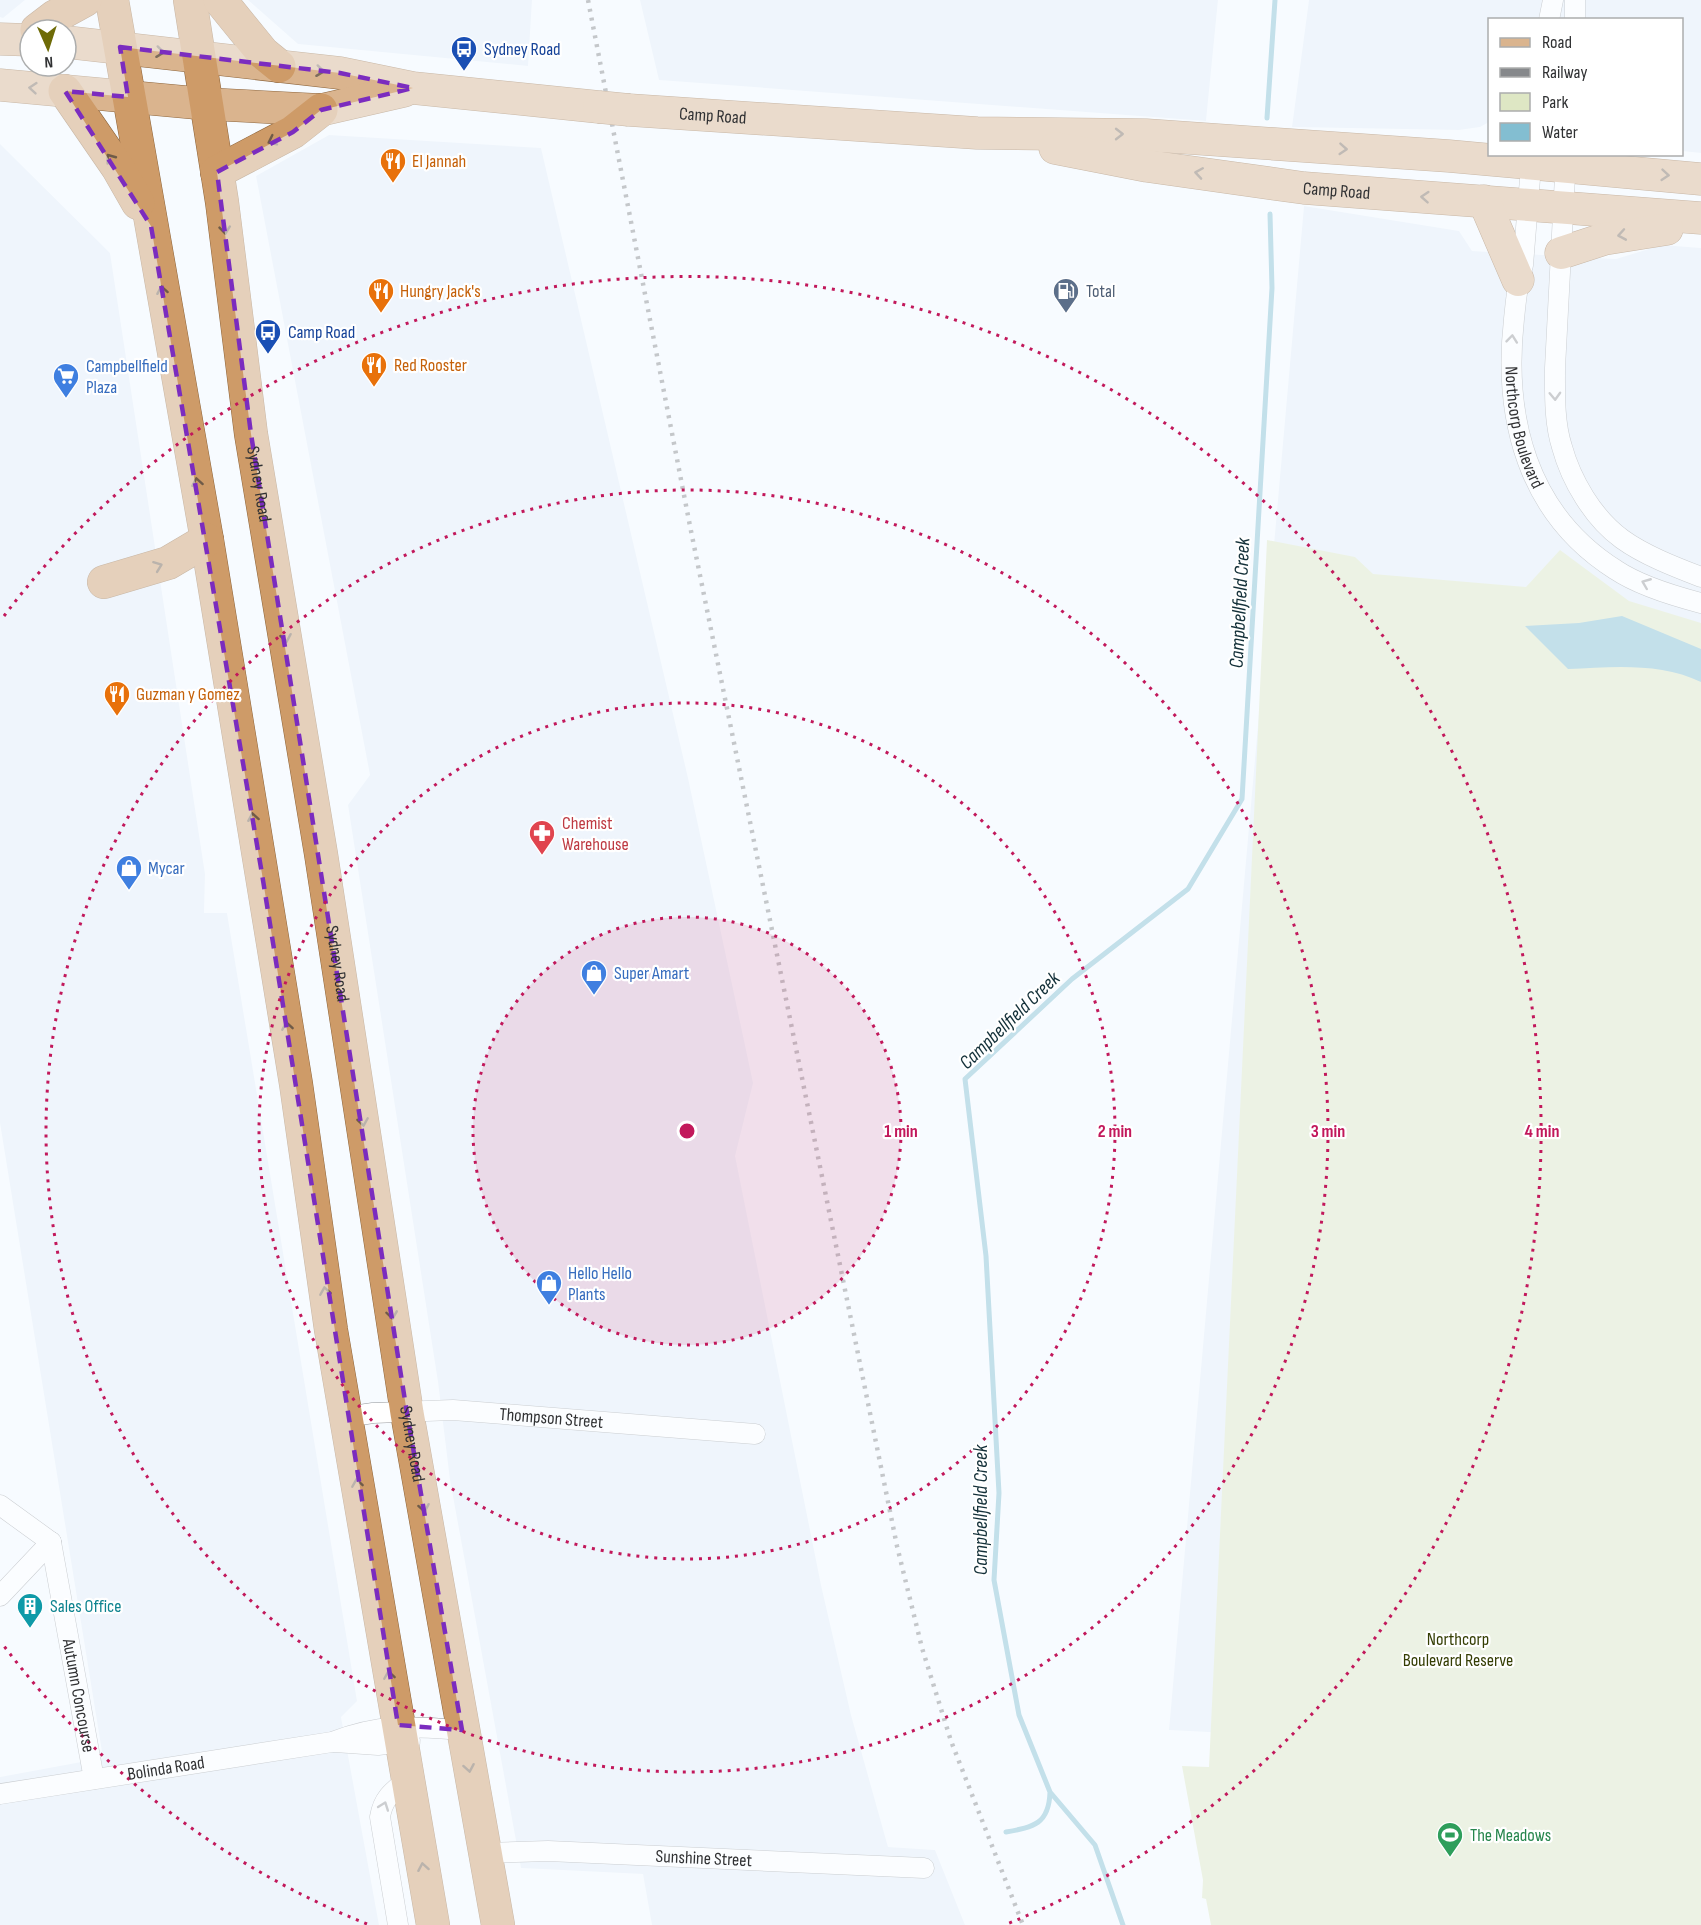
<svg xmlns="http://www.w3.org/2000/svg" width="1701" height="1925" viewBox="0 0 1701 1925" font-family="'Sofia Sans Condensed',sans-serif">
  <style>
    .built { fill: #e5eef8 }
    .green { fill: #dee7c4 }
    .water { fill: #83bed1 }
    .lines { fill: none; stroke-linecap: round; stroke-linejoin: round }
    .stream { stroke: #83bed1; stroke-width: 5 }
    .minor-casing { stroke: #94979b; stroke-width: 21 }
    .primary-casing { stroke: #8e663d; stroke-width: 33 }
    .trunk-casing { stroke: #8e663d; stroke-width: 34 }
    .minor { stroke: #fff; stroke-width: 20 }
    .primary { stroke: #dab48e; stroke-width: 32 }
    .trunk { stroke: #ce9b68; stroke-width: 33 }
    .rail { stroke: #86888b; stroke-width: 4.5; stroke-dasharray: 3 6; stroke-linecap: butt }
    .primary-bridge-casing { stroke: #8e663d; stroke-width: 33; stroke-linecap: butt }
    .primary-bridge { stroke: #dab48e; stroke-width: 32 }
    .oneway { stroke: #7c6c5c }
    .oneway2 { stroke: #6f5b48 }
    .oneway3 { stroke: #989899 }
    .marked { fill: none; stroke: #7b2cbf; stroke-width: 4.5; stroke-dasharray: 12 8; stroke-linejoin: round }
    .ring { fill: none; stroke: #c2185b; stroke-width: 3; stroke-dasharray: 3 6 }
    .labels { text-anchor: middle; stroke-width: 4.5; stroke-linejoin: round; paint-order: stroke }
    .transit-label { font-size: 18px; fill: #164399; stroke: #fff; text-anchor: start }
    .street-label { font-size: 18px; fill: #303133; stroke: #fff }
    .food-label { font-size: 18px; fill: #c56008; stroke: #fff; text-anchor: start }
    .service-label { font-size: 18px; fill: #4e5e75; stroke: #fff; text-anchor: start }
    .shop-label { font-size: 18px; fill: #366cbe; stroke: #fff; text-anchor: start }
    .health-label { font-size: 18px; fill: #be3a42; stroke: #fff; text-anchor: start }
    .culture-label { font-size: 18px; fill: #0d838f; stroke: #fff; text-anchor: start }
    .park-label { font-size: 18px; fill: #353e04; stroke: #fff }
    .leisure-label { font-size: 18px; fill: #27864d; stroke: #fff; text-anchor: start }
    .water-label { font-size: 20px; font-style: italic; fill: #133039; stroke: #fff }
    .centre { fill: #c2185b; stroke: #fff; stroke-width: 3 }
    .ring-label { font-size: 18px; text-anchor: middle; font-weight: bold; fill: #c2185b; stroke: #fff; stroke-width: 4.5; stroke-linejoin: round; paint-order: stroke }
  </style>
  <rect width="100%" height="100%" fill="#f7fbff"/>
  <path class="built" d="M0 0H25L3 18 0 17Z
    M248 0H532L528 66 298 44Z
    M640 0H1218L1206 121 659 80Z
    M1309 0H1701V153L1682 151V20H1490L1489 122 1480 127 1459 130 1292 127Z
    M329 135 541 148 688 778 753 1083 735 1156 821 1585 851 1715 888 1847 935 1850 965 1925H652L643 1874 521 1868 450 1480 438 1382 348 805 370 775 256 176Z
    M0 144 110 253 205 874 204 913H227L357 1701 341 1717 379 1925H0V1777L103 1758 0 1123Z
    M1304 206 1459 231 1472 251 1616 259 1662 245 1701 248V1757L1169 1730Z"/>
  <path class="green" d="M1267 540 1355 557 1373 574 1526 587 1560 550 1629 601 1701 623V1925H1211L1206 1899 1202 1898 1203 1880 1182 1766 1209 1767Z"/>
  <path class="water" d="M1622 616 1701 649V682C1660 662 1612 667 1568 669L1525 626 1579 623Z"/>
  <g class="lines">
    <path class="stream" d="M1267 118 1275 0
      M1006 1832C1034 1827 1049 1824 1050 1792
      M1123 1925 1095 1845 1050 1792 1019 1715 994 1580 999 1493 986 1256 965 1079 1072 979 1188 889 1242 799 1272 288 1270 214"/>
    <g class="minor-casing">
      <g id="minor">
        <path d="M1575 0V20"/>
        <path d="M1549 20 1553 0"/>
        <path id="s1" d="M1532 154 1523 265C1517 283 1516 301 1514 319 1503 418 1527 514 1616 570 1640 586 1674 596 1701 603"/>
        <path d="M1566 157 1555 368C1555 394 1554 422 1562 447 1571 480 1593 518 1622 539 1644 555 1675 567 1701 577"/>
        <path id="s2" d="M346 1417 373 1413 453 1410 755 1434"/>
        <path d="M0 1505 51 1542"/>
        <path id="s3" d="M51 1542 94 1779"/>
        <path d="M0 1596 51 1542"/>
        <path d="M335 1742 378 1745 410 1741"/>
        <path id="s4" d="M0 1794 332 1742C382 1723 410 1726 462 1730"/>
        <path id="s5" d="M484 1853 548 1851 924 1868"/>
        <path d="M398 1925 380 1817C383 1798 393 1791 407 1780"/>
      </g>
    </g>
    <g class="primary-casing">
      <g id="primary">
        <path d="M0 39 30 40"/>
        <path d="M66 42 340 73 413 88 599 107"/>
        <path d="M0 85 207 104 321 110 404 91"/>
        <path id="s6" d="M629 110 977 133 1146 135 1449 156 1701 179"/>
        <path id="s7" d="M1055 148 1147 166 1304 188 1701 218"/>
        <path d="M1484 201 1518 280"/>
        <path d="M1561 253 1604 239 1667 229"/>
      </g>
    </g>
    <g class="trunk-casing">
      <g id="trunk">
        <path d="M112 0 207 540 296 1084 331 1330 433 1925"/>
        <path id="s8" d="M190 0 222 202 251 434 321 854 407 1413 498 1925"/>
        <path d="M220 0 263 53 279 66"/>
        <path d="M37 30 54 17 85 0"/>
        <path d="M65 91 118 168 138 203"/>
        <path d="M217 172 293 132 321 110"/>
        <path d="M104 582 168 563 207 540"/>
      </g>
    </g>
    <use href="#minor" class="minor"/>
    <use href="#primary" class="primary"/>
    <use href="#trunk" class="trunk"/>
    <path class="rail" d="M588 0 690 526 897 1546 922 1648 951 1741 1023 1925"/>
    <g class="primary-bridge-casing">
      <path id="primary-bridge" d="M599 107 629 110"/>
    </g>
    <use href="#primary-bridge" class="primary-bridge"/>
  </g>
  <defs><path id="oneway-chevron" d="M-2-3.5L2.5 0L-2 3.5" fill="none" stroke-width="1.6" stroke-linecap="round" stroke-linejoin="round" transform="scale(1.5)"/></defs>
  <g class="oneway">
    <use href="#oneway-chevron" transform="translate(160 52) rotate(7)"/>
    <use href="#oneway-chevron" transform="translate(320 71) rotate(7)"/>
    <use href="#oneway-chevron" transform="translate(33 88) rotate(-175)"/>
    <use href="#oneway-chevron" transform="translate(1119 134)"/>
    <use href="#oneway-chevron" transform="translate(1343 149) rotate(4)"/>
    <use href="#oneway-chevron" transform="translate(1199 173) rotate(-171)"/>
    <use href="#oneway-chevron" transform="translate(1665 175) rotate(5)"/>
    <use href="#oneway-chevron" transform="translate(1425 197) rotate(-176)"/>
    <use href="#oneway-chevron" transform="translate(1622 235) rotate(170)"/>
  </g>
  <g class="oneway2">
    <use href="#oneway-chevron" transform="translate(272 141) rotate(154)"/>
    <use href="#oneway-chevron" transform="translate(110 158) rotate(-127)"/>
    <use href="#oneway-chevron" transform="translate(225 230) rotate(84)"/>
    <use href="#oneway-chevron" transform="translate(162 290) rotate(-100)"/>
    <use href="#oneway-chevron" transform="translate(197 482) rotate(-100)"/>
    <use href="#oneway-chevron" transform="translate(158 566) rotate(-21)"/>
    <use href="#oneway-chevron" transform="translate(286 638) rotate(80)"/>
    <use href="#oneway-chevron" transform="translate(253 817) rotate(-100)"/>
    <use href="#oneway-chevron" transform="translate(287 1026) rotate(-99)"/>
    <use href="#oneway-chevron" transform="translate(363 1122) rotate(81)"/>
    <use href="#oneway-chevron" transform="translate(325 1291) rotate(-99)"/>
    <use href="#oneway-chevron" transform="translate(392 1315) rotate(82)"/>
    <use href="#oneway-chevron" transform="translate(357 1483) rotate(-99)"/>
    <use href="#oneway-chevron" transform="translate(424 1508) rotate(80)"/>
    <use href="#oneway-chevron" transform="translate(389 1675) rotate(-99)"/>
    <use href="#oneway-chevron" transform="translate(469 1768) rotate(80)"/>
    <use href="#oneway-chevron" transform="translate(423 1867) rotate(-100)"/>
  </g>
  <g class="oneway3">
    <use href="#oneway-chevron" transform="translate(1512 339) rotate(-84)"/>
    <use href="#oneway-chevron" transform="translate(1555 396) rotate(88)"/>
    <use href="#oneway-chevron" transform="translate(1646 583) rotate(-158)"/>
    <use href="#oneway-chevron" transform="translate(384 1806) rotate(-70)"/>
  </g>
  <path d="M0 0H1701V1925H0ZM120 47 340 73 413 88 321 110 293 132 217 172 251 434 407 1413 462 1730 398 1725 262 874 151 226 65 91 128 97Z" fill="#f7fbff" fill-opacity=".55" fill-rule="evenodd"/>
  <path class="marked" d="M120 47 340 73 413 88 321 110 293 132 217 172 251 434 407 1413 462 1730 398 1725 262 874 151 226 65 91 128 97Z"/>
  <circle cx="687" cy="1131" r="214" fill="#c2185b" fill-opacity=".12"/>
  <g class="ring">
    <circle cx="687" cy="1131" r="214"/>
    <circle cx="687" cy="1131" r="428"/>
    <circle cx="687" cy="1131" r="641"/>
    <path d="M367 1924A855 855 0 0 1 4 1646M4 616A855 855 0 1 1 1007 1924"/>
  </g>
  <defs>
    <g id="bus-pin" transform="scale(1.35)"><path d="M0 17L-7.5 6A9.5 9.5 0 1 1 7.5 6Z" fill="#1a4fb4" stroke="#fff"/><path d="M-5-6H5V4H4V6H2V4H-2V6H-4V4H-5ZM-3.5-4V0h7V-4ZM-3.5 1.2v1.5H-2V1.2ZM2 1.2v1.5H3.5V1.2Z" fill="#fff"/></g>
    <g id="restaurant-pin" transform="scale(1.35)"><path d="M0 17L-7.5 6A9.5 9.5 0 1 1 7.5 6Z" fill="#e8710a" stroke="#fff"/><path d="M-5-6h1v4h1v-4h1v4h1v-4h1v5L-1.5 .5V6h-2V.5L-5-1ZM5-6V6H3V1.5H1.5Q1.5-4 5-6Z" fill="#fff"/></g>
    <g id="fuel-pin" transform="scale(1.35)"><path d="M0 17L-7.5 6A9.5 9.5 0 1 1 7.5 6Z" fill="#5c6f8a" stroke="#fff"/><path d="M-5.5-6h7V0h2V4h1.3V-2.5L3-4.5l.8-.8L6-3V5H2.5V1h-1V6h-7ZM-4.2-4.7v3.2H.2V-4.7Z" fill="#fff"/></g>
    <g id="supermarket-pin" transform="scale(1.35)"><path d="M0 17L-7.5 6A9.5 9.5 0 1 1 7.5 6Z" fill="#3f7fe0" stroke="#fff"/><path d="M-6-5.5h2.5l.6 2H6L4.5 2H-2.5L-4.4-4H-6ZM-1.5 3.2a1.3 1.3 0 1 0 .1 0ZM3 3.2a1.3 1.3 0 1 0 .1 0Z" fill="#fff"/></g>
    <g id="pharmacy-pin" transform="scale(1.35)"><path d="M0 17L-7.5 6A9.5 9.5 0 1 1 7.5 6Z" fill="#e0444e" stroke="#fff"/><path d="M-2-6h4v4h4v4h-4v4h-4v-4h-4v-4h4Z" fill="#fff"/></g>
    <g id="shop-pin" transform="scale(1.35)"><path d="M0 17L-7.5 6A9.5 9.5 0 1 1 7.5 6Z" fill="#3f7fe0" stroke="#fff"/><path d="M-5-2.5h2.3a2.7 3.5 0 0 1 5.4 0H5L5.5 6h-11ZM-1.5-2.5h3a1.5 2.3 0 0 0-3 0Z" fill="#fff"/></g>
    <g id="building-pin" transform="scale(1.35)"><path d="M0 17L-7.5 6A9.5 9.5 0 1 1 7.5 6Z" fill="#0f9aa8" stroke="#fff"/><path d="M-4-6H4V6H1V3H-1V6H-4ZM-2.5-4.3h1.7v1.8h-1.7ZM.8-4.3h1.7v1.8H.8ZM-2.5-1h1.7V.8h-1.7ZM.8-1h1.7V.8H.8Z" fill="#fff"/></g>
    <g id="stadium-pin" transform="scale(1.35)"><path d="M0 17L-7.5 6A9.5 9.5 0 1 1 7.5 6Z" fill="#2e9e5b" stroke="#fff"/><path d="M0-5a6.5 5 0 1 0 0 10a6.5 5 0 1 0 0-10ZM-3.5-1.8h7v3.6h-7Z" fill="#fff"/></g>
  </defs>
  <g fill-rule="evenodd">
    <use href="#bus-pin" x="464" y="49"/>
    <use href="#restaurant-pin" x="393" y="161"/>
    <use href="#restaurant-pin" x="381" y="291"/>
    <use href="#fuel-pin" x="1066" y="291"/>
    <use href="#bus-pin" x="268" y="332"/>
    <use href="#restaurant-pin" x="374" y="365"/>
    <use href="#supermarket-pin" x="66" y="376"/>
    <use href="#restaurant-pin" x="117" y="694"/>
    <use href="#pharmacy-pin" x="542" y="833"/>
    <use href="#shop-pin" x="129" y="868"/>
    <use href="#shop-pin" x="594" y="973"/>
    <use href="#shop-pin" x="549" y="1283"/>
    <use href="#building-pin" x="30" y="1606"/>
    <use href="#stadium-pin" x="1450" y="1835"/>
  </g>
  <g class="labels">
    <g class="transit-label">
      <text x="484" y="55">Sydney Road</text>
      <text x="288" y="338">Camp Road</text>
    </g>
    <g class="street-label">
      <text dy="6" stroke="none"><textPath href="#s6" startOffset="84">Camp Road</textPath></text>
      <text dy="6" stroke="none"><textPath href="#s7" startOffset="285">Camp Road</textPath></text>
      <text dy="6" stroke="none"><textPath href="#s1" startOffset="276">Northcorp Boulevard</textPath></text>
      <text dy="6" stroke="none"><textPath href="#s8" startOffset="489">Sydney Road</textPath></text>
      <text dy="6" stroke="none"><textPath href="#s8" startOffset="975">Sydney Road</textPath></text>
      <text dy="6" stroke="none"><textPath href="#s2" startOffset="206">Thompson Street</textPath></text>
      <text dy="6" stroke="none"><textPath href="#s8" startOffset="1461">Sydney Road</textPath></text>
      <text dy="6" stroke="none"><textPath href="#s3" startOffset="156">Autumn Concourse</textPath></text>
      <text dy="6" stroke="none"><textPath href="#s4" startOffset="168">Bolinda Road</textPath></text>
      <text dy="6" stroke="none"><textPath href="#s5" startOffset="220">Sunshine Street</textPath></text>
    </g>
    <g class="food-label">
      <text x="412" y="167">El Jannah</text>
      <text x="400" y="297">Hungry Jack's</text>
      <text x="394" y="371">Red Rooster</text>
      <text x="136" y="700">Guzman y Gomez</text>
    </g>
    <g class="service-label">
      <text x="1086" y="297">Total</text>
    </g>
    <g class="shop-label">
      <text x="86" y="372">Campbellfield<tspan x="86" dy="21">Plaza</tspan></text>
      <text x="148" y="874">Mycar</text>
      <text x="614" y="979">Super Amart</text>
      <text x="568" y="1279">Hello Hello<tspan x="568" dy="21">Plants</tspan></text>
    </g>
    <g class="health-label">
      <text x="562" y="829">Chemist<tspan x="562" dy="21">Warehouse</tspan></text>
    </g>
    <g class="culture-label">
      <text x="50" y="1612">Sales Office</text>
    </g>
    <g class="park-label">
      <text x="1458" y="1645">Northcorp<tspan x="1458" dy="21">Boulevard Reserve</tspan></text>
    </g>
    <g class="leisure-label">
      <text x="1470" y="1841">The Meadows</text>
    </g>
    <g class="water-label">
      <text transform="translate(1239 603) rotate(-87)" y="7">Campbellfield Creek</text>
      <text transform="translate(1009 1020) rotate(-44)" y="7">Campbellfield Creek</text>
      <text transform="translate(980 1510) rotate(-90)" y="7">Campbellfield Creek</text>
    </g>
  </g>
  <circle cx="687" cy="1131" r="9" class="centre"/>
  <g class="ring-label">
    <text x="901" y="1137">1 min</text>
    <text x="1115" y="1137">2 min</text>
    <text x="1328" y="1137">3 min</text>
    <text x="1542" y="1137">4 min</text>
  </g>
  <rect x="1488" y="18" width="195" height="138" fill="#ffffff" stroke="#acadad" stroke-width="1.5"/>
  <rect x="1500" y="38" width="30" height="9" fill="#dab48e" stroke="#acadad" stroke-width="1.5"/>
  <text x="1542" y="48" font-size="18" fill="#303133">Road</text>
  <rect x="1500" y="68" width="30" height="9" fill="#86888b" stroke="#acadad" stroke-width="1.5"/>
  <text x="1542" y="78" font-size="18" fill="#303133">Railway</text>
  <rect x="1500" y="93" width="30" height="18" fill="#dee7c4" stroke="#acadad" stroke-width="1.5"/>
  <text x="1542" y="108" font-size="18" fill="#303133">Park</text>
  <rect x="1500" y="123" width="30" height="18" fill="#83bed1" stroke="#acadad" stroke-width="1.5"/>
  <text x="1542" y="138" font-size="18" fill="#303133">Water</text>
  <g transform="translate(48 48) rotate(177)"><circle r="28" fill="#ffffff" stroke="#acadad" stroke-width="1.5"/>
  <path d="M0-4.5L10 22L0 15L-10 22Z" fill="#6e6b07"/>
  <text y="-9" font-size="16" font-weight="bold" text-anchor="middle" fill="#303133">N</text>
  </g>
</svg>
